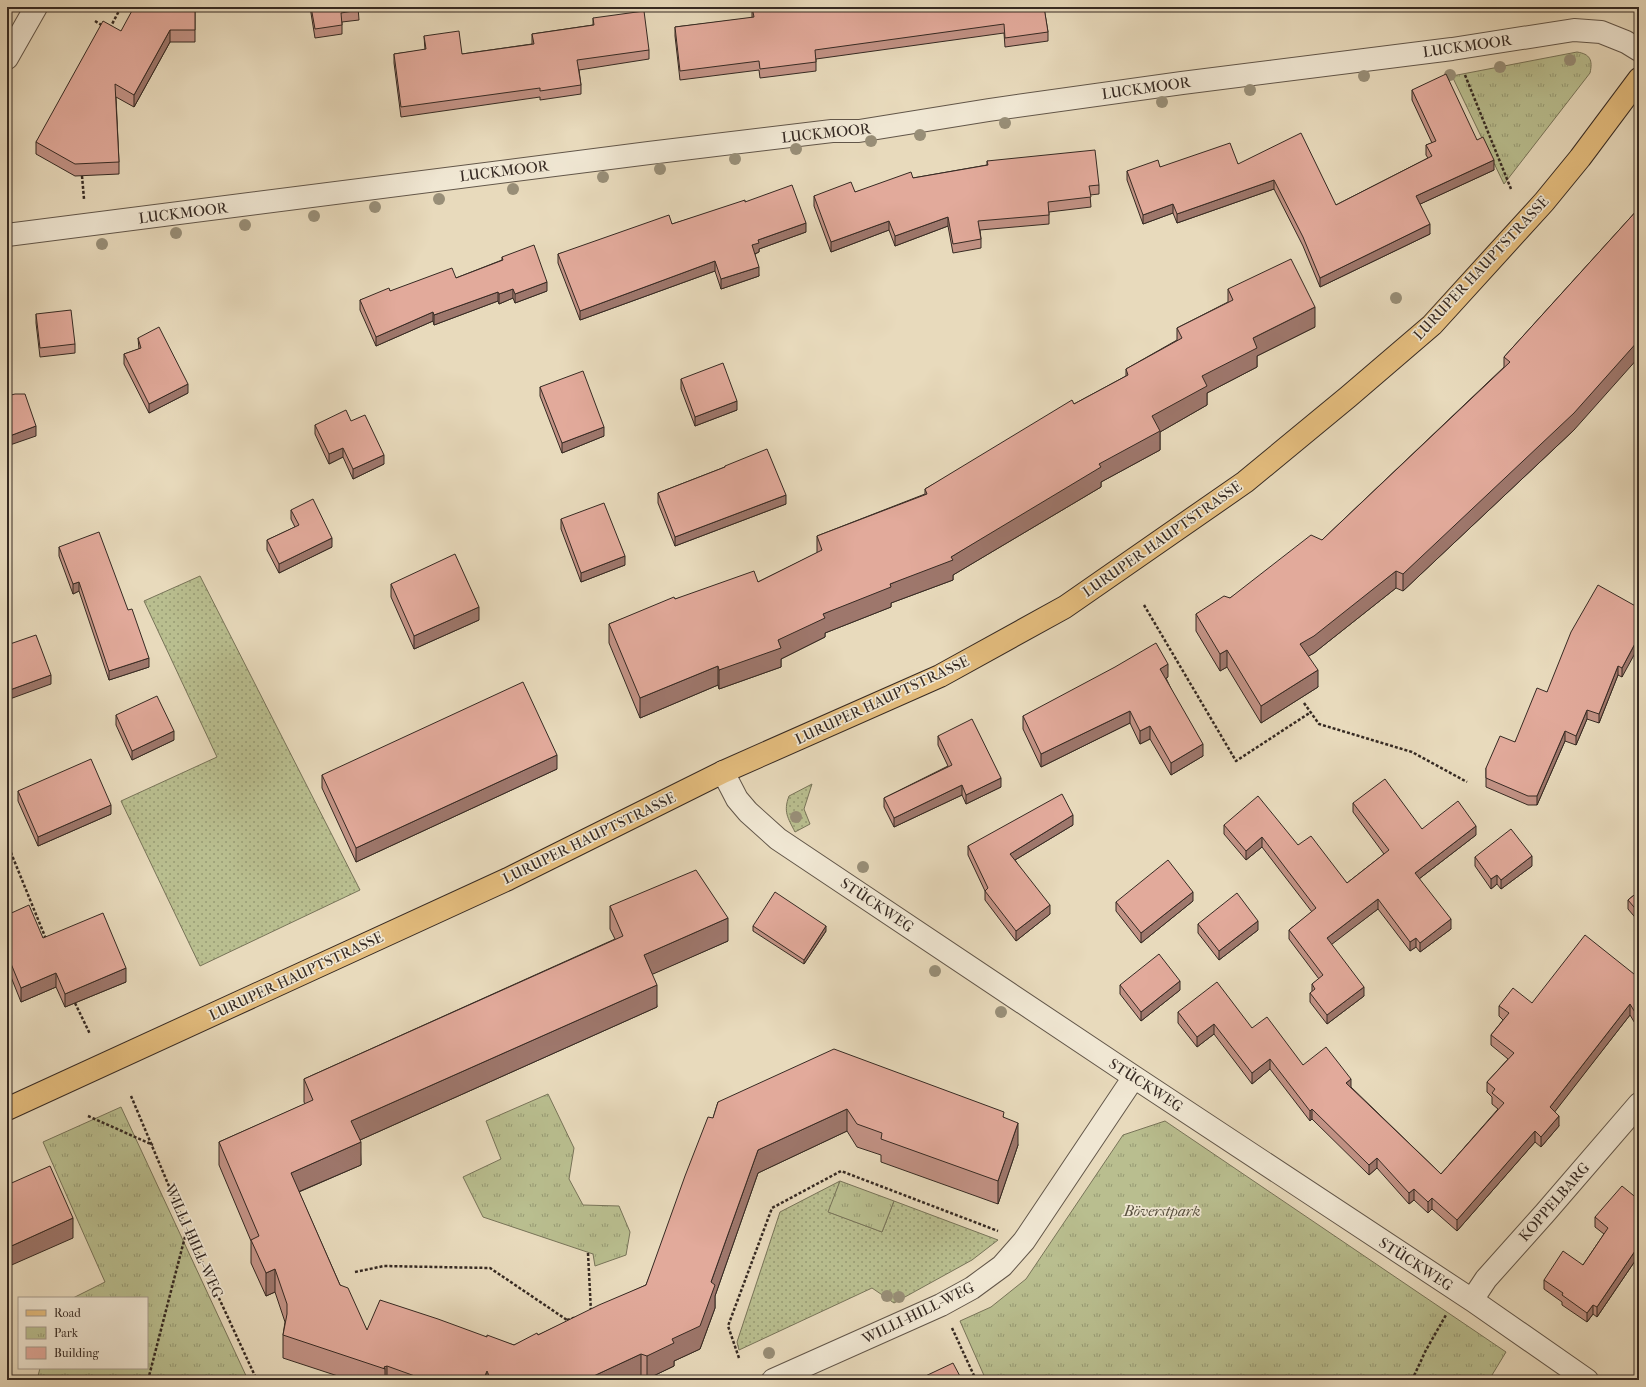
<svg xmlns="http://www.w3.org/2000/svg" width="1646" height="1387" viewBox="0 0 1646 1387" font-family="'IM FELL French Canon',serif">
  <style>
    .grass { fill: url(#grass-dots); stroke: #787459 }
    .park { fill: url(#park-tufts); stroke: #787459 }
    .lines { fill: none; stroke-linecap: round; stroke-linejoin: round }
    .minor-casing { stroke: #625649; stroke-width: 24 }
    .primary-casing { stroke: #362a23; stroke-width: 24 }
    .path { stroke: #362a23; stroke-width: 2.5; stroke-dasharray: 3 2; stroke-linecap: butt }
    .minor { stroke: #f0e7d3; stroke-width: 22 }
    .primary { stroke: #e4bd7e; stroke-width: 22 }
    .tree { fill: #988e77 }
    .wall { fill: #c29285; stroke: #362a23 }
    .shaded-wall { fill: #9e776c; stroke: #362a23 }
    .building { fill: #e2aa9b; stroke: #362a23 }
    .labels { text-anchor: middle; stroke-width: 3.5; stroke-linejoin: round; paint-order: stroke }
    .street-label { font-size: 15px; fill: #362a23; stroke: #f0e7d3 }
    .park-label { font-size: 15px; font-style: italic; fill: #574f3e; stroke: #f0e7d3 }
  </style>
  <defs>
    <pattern id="grass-dots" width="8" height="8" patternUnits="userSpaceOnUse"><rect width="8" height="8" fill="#b9be8f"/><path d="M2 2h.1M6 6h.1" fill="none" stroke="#979b74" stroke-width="1.8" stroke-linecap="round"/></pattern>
    <pattern id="park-tufts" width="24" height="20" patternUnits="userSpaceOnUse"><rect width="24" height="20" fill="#b9be8f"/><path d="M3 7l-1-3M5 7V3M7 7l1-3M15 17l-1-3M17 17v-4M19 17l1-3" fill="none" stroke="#979b74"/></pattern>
  </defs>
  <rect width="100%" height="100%" fill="#e8dabc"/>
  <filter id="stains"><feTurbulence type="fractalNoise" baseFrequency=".005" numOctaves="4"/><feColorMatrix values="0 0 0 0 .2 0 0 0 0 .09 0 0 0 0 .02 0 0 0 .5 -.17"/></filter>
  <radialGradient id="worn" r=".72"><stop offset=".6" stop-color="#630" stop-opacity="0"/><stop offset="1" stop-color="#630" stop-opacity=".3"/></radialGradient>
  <path class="grass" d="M200 576 360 890 200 966 121 801 217 757 144 601Z
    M812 784 804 809 810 824 795 832C788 818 783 812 789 796Z
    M840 1181 829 1212 882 1232 894 1201 998 1240 972 1260 894 1303 872 1288 739 1350 737 1342 780 1212Z"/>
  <path class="park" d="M1577 52C1590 54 1593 60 1590 73L1504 184 1452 76Z
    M548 1094 574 1148 569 1179 583 1205 619 1206 630 1232 626 1255 595 1266 593 1254 483 1217 463 1177 501 1159 486 1121Z
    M121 1107 248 1380H37L40 1368H147V1298H73L105 1282 43 1142Z
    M1165 1121 1506 1352 1489 1380H986L960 1321 991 1307 1026 1279 1123 1135Z
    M840 1181 894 1201 882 1232 828 1212Z"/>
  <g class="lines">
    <g class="minor-casing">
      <path id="minor" d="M7 58 36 7
        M7 235 649 153 832 131H859L989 110 1182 83 1452 49 1574 30 1601 32 1626 42 1639 50
        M723 772 737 799 748 812 778 839 1134 1077 1472 1300 1587 1380
        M1472 1300 1486 1279 1545 1213 1639 1104
        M773 1380 941 1305 972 1288 1002 1266 1024 1241 1134 1077"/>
    </g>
    <g class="primary-casing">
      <path id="primary" d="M7 1109 508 879 723 772 940 676 1065 607 1245 482 1348 397 1432 325 1544 202 1580 158 1639 79"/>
    </g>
    <path class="path" d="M95 21 103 26
      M110 28 121 7
      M1465 75 1511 189
      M82 176 84 199
      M1144 605 1236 761 1311 712
      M1304 703 1319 724 1412 752 1467 782
      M7 843 46 939
      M75 1003 90 1034
      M131 1096 187 1229 255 1376 264 1380
      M88 1116 153 1145
      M588 1253 591 1312
      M355 1272 384 1266 490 1268 567 1320 566 1323
      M567 1320 577 1317
      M952 1328 976 1380
      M739 1358 728 1326 772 1208 841 1171 998 1231
      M148 1380 187 1229
      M247 1380 255 1376 256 1380
      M1412 1380 1426 1350 1446 1315"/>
    <use href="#minor" class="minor"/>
    <use href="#primary" class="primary"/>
  </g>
  <g class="tree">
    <circle cx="1570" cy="60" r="6"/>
    <circle cx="1500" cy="67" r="6"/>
    <circle cx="1450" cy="75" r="6"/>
    <circle cx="1364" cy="76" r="6"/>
    <circle cx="1250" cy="90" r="6"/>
    <circle cx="1162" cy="102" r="6"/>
    <circle cx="1005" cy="123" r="6"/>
    <circle cx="920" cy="135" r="6"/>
    <circle cx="871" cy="141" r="6"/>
    <circle cx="796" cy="149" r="6"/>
    <circle cx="735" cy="159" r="6"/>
    <circle cx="660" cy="169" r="6"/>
    <circle cx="603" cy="177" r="6"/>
    <circle cx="513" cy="189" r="6"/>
    <circle cx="439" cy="199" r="6"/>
    <circle cx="375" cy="207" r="6"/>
    <circle cx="314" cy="216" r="6"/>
    <circle cx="245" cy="225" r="6"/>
    <circle cx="176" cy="233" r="6"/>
    <circle cx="102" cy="244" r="6"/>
    <circle cx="1396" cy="298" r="6"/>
    <circle cx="796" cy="817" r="6"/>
    <circle cx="863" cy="867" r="6"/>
    <circle cx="935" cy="971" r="6"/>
    <circle cx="1001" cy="1012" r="6"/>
    <circle cx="887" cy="1296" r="6"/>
    <circle cx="899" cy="1297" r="6"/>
    <circle cx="769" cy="1353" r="6"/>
  </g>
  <path class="wall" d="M195 7V42H170L134 107 116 97 119 162V174L75 176 36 154V142L121 31Z
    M310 7H358L359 20 342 22V34L315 38Z
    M752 7H1050L1044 8 1048 32V41L1005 47 1004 33 816 59V71L760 78 759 70 680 80 675 36V27L752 18Z
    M1121 7H1137L1121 9Z
    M593 18 649 50V59L579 70 581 85V94L540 100V97L401 117 394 63V54L425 50 424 36 462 54 532 44V34L593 25Z
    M1412 90 1477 140 1494 170 1420 204 1430 234 1320 287 1303 246 1274 189 1177 223 1173 213 1143 224 1127 180V171L1160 167 1238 164 1336 205 1428 158 1426 155V145L1432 143 1412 100Z
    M987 161 1099 185V194L1090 195 1091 207 1049 212V224L980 230 981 239V248L953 253 948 226 895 246 889 230 831 252 814 206V196L855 192 913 178 987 165Z
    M745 202 806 232 759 249V252L755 254 759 276 721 289 715 271 580 320 558 263V254L672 224Z
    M1639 208 1574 430 1403 591 1396 588 1314 653 1308 656 1318 687 1261 723 1227 667 1220 671 1196 631V614L1230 598 1322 540 1504 367V357Z
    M502 257 547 291 515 303 513 298 499 304 498 301 434 325 433 321 376 346 360 310V300L390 291 456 278 502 260Z
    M1228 289 1315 327 1257 356V367L1207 393V405L1160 432V450L1101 482V487L953 575V580L891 603V607L825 633V637L781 659V667L719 689 718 685 640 718 609 643V624L675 599 758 582 817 553V536L925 494V489L1074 404 1126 376V369L1177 340V328L1228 302Z
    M36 314 75 344V353L40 357 36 323Z
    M138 338 188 393 149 413 124 364V354L139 349Z
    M681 379 737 410 695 426 681 389Z
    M540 387 604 436 562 453 540 396Z
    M351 421 384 464 353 479 343 457 329 464 315 434V425Z
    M725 466 786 504 675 546 658 503V493L725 467Z
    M291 510 332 547 279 573 267 550V540L295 527 291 519Z
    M561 519 625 565 581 582 561 529Z
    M59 547 149 667 109 680 79 591 73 594 59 556Z
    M391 584 479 620 414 649 391 597Z
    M1639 608 1622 677 1618 675 1599 723 1587 719 1576 745 1565 741 1537 805H1528L1486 787V768L1515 742 1547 692Z
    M1168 677 1166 678 1203 756 1171 775 1150 739 1140 744 1130 723 1041 767 1023 729V716Z
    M116 715 174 740 132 760 116 725Z
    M938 736 1001 787 966 804 962 795 894 827 884 807V798L948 766 938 745Z
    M557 769 356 862 322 788V775Z
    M18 791 111 814 38 846 18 801Z
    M1353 803 1422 829 1476 835 1419 879 1451 929 1420 952 1416 947 1410 951 1378 909 1331 944 1364 996 1327 1024 1310 1002V993L1312 992V984L1319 979 1289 939V930L1312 912 1262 847 1246 860 1224 834V825L1298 845 1347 883 1384 854 1353 812Z
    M1073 825 1015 860 1050 914 1016 941 985 900V891L968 855V846Z
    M1475 857 1532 866 1501 889 1497 884 1491 889 1475 866Z
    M1639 891V922L1628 909V900Z
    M1193 901 1141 943 1116 911V902Z
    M610 906 728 941 652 974 657 1007 360 1140 361 1165 299 1192 340 1285 367 1330 487 1337 514 1345 538 1335 646 1285 713 1118 718 1102 1004 1117 1018 1145 998 1204 881 1162V1155L857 1147 847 1131 758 1173 715 1296V1308L700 1349 674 1361V1366L647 1379 641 1376 633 1380H350L283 1358V1335L285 1322 275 1292 266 1296 251 1263V1241L219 1165V1142L305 1104 304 1102V1079L615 939 610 929Z
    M7 915 43 938 126 982 65 1007 56 987 21 1002 7 967Z
    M1198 924 1258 930 1219 960 1198 933Z
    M753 926 826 931 804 964 753 931Z
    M1639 978V1030L1630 1015 1554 1112 1559 1126 1541 1147 1535 1142 1457 1231 1432 1209 1428 1213 1414 1200 1409 1204 1377 1168 1369 1175 1312 1119 1310 1121 1270 1069 1252 1084 1214 1034 1197 1047 1178 1023V1012L1252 1028 1303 1065 1351 1087 1441 1174 1498 1109 1492 1104V1097L1487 1092V1082L1508 1059 1491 1045V1035L1503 1020 1499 1016V1006L1532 1003Z
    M1120 985 1180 990 1141 1021 1120 994Z
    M1639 1200V1264L1635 1261 1597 1317 1593 1314 1587 1322 1562 1305V1302L1544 1289V1280L1583 1265 1604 1234 1595 1227V1217Z"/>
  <path class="shaded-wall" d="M170 30V42L134 107V95Z
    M1494 160V170L1416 206V196Z
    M1274 180V189L1177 223V214Z
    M1173 204V213L1143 224V215Z
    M948 217V226L895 246V236Z
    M889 221V230L831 252V242Z
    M806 223V232L759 249V252L752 255V245L758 240Z
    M1430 224V234L1320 287V278Z
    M715 261V271L580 320V311Z
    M759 267V276L721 289V279Z
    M547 282V291L515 303V294Z
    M513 289V298L499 304V294Z
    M498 292V301L434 325V315Z
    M1315 307V327L1257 356V367L1207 393V405L1160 432V450L1101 482V487L953 575V580L891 603V607L825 633V637L781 659V667L719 689V670L778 640 823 614 951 557 1099 464 1152 416 1202 376 1253 338Z
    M433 312V321L376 346V337Z
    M1639 340V357L1574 430 1403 591V574Z
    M188 384V393L149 413V404Z
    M737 401V410L695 426V417Z
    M36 426V436L7 446V437Z
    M604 427V436L562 453V443Z
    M343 448V457L329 464V454Z
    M384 455V464L353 479V469Z
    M786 495V504L675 546V537Z
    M332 538V547L279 573V564Z
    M625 556V565L581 582V573Z
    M1396 571V588L1314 653 1300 661V644Z
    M79 582V591L73 594V584Z
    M479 607V620L414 649V636Z
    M1639 636V646L1622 677V668Z
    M1227 650V667L1220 671V654Z
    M149 658V667L109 680V671Z
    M1168 664V677L1160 682V669Z
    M718 666V685L640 718V698Z
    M1618 666V675L1599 723V714Z
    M1318 670V687L1261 723V706Z
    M51 675V684L7 700V691Z
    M1587 710V719L1576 745V736Z
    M1130 711V723L1041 767V754Z
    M1150 726V739L1140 744V731Z
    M174 731V740L132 760V751Z
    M1565 731V741L1537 805V796Z
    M1203 744V756L1171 775V763Z
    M557 755V769L356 862V848Z
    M1001 778V787L966 804V795Z
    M962 785V795L894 827V818Z
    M111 805V814L38 846V837Z
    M1073 815V825L1010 863V854Z
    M1476 826V835L1415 882V873Z
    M1262 837V847L1246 860V851Z
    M1532 856V866L1501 889V880Z
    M1497 875V884L1491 889V879Z
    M1193 892V901L1141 943V933Z
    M1378 899V909L1327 948V938Z
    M1050 905V914L1016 941V931Z
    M728 918V941L644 978V955Z
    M1451 919V929L1420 952V943Z
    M1258 921V930L1219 960V951Z
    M826 926V931L804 964V960Z
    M1416 938V947L1410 951V942Z
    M126 968V982L65 1007V994Z
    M56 973V987L21 1002V988Z
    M1180 981V990L1141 1021V1012Z
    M657 985V1007L351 1144V1121Z
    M1364 987V996L1327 1024V1015Z
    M1630 1004V1015L1550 1118V1107Z
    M1214 1024V1034L1197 1047V1037Z
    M1270 1059V1069L1252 1084V1073Z
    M1351 1079V1090L1346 1083Z
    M847 1109V1131L758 1173 715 1296V1308L700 1349 674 1361V1366L647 1379V1356L672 1339 711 1282 758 1150Z
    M1312 1109V1119L1310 1121V1111Z
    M1559 1116V1126L1541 1147V1137Z
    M1018 1123V1145L998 1204V1181Z
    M1535 1131V1142L1457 1231V1220Z
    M361 1142V1165L291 1195V1173Z
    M1377 1158V1168L1369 1175V1165Z
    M1414 1189V1200L1409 1204V1193Z
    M1432 1198V1209L1428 1213V1202Z
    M73 1218V1238L7 1267V1248Z
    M1635 1251V1261L1597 1317V1307Z
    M275 1269V1292L266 1296V1273Z
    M1593 1305V1314L1587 1322V1313Z
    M641 1354V1376L633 1380H585Z
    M387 1366V1380H385V1369L384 1367Z
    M487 1371V1380H483Z"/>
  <path class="building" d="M134 7H195V30H170L134 95 115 84 119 162 75 164 36 142 103 21 121 31Z
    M311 7H358L359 10 341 13 342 25 315 29Z
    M752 7H1044L1048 32 1005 38 1004 24 815 50 816 62 760 69 759 61 680 71 675 27 754 17Z
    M644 11 649 50 577 60 581 85 540 91V88L401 107 394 54 426 49 424 36 459 31 462 54 534 44 532 34 594 25 593 18Z
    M1446 74 1477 140 1483 137 1494 160 1416 196 1430 224 1320 278 1303 237 1274 180 1177 214 1173 204 1143 215 1127 171 1158 160 1160 167 1230 143 1238 164 1301 133 1336 205 1432 156 1426 145 1436 141 1412 90Z
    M1095 150 1099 185 1089 186 1091 197 1048 202 1049 215 978 221 981 239 953 244 948 217 895 236 889 221 831 242 814 196 851 182 855 192 911 172 913 178 988 165 987 161Z
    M792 185 806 223 758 240 759 243 752 245 759 267 721 279 715 261 580 311 558 254 669 215 672 224 745 200V202Z
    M1639 208V340L1574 413 1403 574 1396 571 1314 636 1300 644 1318 670 1261 706 1227 650 1220 654 1196 614 1224 596 1230 598 1311 535 1322 540 1510 362 1504 357Z
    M534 245 547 282 515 294 513 289 499 294 498 292 434 315 433 312 376 337 360 300 389 288 390 291 452 268 456 278 503 260 502 257Z
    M1291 259 1315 307 1253 338 1257 348 1202 376 1207 386 1152 416 1160 431 1099 464 1101 467 951 557 953 560 890 584 891 587 823 614 825 618 778 640 781 648 719 670 718 666 640 698 609 624 674 597 675 599 754 571 758 582 822 550 817 536 927 494 925 489 1072 400 1074 404 1128 375 1126 369 1182 338 1177 328 1233 300 1228 289Z
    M71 310 75 344 40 348 36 314Z
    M159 327 188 384 149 404 124 354 141 348 138 338Z
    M723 363 737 401 695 417 681 379Z
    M583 371 604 427 562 443 540 387Z
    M15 394H25L36 426 7 437V396Z
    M346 410 351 421 365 415 384 455 353 469 343 448 329 454 315 425Z
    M767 449 786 495 675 537 658 493 725 467V466Z
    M313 499 332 538 279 564 267 540 299 525 291 510Z
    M604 503 625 556 581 573 561 519Z
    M99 532 128 610 132 609 149 658 109 671 79 582 73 584 59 547Z
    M455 554 479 607 414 636 391 584Z
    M1598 585 1639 608V636L1622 668 1618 666 1599 714 1587 710 1576 736 1565 731 1537 796H1528L1486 778V768L1500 736 1515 742 1537 688 1547 692 1571 632Z
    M36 635 51 675 7 691V645Z
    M1156 643 1168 664 1160 669 1203 744 1171 763 1150 726 1140 731 1130 711 1041 754 1023 716 1115 667Z
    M523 682 557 755 356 848 322 775Z
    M157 696 174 731 132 751 116 715Z
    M972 719 1001 778 966 795 962 785 894 818 884 798 952 765 938 736Z
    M91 759 111 805 38 837 18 791Z
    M1385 779 1422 829 1458 801 1476 826 1415 873 1451 919 1420 943 1416 938 1410 942 1378 899 1327 938 1364 987 1327 1015 1310 993 1315 989 1312 984 1323 975 1289 930 1316 908 1262 837 1246 851 1224 825 1258 796 1298 845 1311 836 1347 883 1389 850 1353 803Z
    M1062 794 1073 815 1010 854 1050 905 1016 931 985 891 988 888 968 846Z
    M1511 829 1532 856 1501 880 1497 875 1491 879 1475 857Z
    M1168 860 1193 892 1141 933 1116 902Z
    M696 870 728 918 644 955 657 985 351 1121 361 1142 291 1173 340 1285 348 1288 367 1330 380 1300 438 1319 487 1337V1335L514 1345 537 1333 538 1335 599 1305 646 1285 685 1176 708 1117 713 1118 718 1102 834 1049 1004 1112 1003 1117 1018 1123 998 1181 881 1139 882 1133 857 1124 847 1109 758 1150 711 1282 715 1285 700 1326 672 1339 674 1343 647 1356 641 1354 585 1380H491L487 1371 483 1380H426L387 1366 384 1367 385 1369 283 1335 287 1314V1304L275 1269 266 1273 251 1240 259 1236 219 1142 313 1100 304 1079 623 936 610 906Z
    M1639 891V913L1628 900Z
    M775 892 826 926 804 960 753 926Z
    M1237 893 1258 921 1219 951 1198 924Z
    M29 905 43 938 103 913 126 968 65 994 56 973 21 988 7 954V915Z
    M1585 935 1639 978V1019L1630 1004 1550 1107 1559 1116 1541 1137 1535 1131 1457 1220 1432 1198 1428 1202 1414 1189 1409 1193 1377 1158 1369 1165 1312 1109 1310 1111 1270 1059 1252 1073 1214 1024 1197 1037 1178 1012 1217 982 1252 1028 1267 1017 1303 1065 1326 1047 1351 1079 1346 1083 1441 1174 1504 1103 1492 1093 1495 1089 1487 1082 1514 1053 1491 1035 1509 1013 1499 1006 1513 988 1532 1003Z
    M1159 954 1180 981 1141 1012 1120 985Z
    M50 1166 73 1218 7 1248V1185Z
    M1622 1186 1639 1200V1254L1635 1251 1597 1307 1593 1305 1587 1313 1562 1295 1563 1293 1544 1280 1563 1251 1583 1265 1608 1228 1595 1217Z
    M953 1363 962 1380H917Z"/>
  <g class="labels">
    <g class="street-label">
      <text transform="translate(1467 46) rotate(-8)" y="5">LUCKMOOR</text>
      <text transform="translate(1146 88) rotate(-8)" y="5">LUCKMOOR</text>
      <text transform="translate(826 133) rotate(-6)" y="5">LUCKMOOR</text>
      <text transform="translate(504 171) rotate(-7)" y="5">LUCKMOOR</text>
      <text transform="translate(183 213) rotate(-7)" y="5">LUCKMOOR</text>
      <text transform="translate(1481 268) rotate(-47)" y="5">LURUPER HAUPTSTRASSE</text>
      <text transform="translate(1162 539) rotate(-35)" y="5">LURUPER HAUPTSTRASSE</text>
      <text transform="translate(882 700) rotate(-25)" y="5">LURUPER HAUPTSTRASSE</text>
      <text transform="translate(589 838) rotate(-26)" y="5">LURUPER HAUPTSTRASSE</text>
      <text transform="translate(877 905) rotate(34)" y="5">STÜCKWEG</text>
      <text transform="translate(296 976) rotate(-25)" y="5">LURUPER HAUPTSTRASSE</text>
      <text transform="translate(1146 1085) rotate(33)" y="5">STÜCKWEG</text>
      <text transform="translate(1554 1202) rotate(-49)" y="5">KOPPELBARG</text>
      <text transform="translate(194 1241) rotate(66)" y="5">WILLI-HILL-WEG</text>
      <text transform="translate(1416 1264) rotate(33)" y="5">STÜCKWEG</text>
      <text transform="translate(918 1313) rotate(-26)" y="5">WILLI-HILL-WEG</text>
    </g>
    <g class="park-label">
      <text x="1162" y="1216">Böverstpark</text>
    </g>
  </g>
  <rect width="1646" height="1387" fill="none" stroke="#e8dabc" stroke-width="24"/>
  <rect x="8" y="8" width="1630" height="1371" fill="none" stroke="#362a23" stroke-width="2"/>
  <rect x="12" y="12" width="1622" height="1363" fill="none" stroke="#362a23"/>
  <rect x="18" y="1297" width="130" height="72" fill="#f0e7d3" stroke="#a69b8d"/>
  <rect x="26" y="1310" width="20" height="6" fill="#e4bd7e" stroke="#a69b8d"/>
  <text x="54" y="1317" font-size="12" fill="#362a23">Road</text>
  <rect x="26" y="1327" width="20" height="12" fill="url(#park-tufts)" stroke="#a69b8d"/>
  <text x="54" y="1337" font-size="12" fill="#362a23">Park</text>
  <rect x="26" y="1347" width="20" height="12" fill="#e2aa9b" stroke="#a69b8d"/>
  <text x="54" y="1357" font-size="12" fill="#362a23">Building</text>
  <rect width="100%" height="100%" filter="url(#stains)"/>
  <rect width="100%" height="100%" fill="url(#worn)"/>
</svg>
